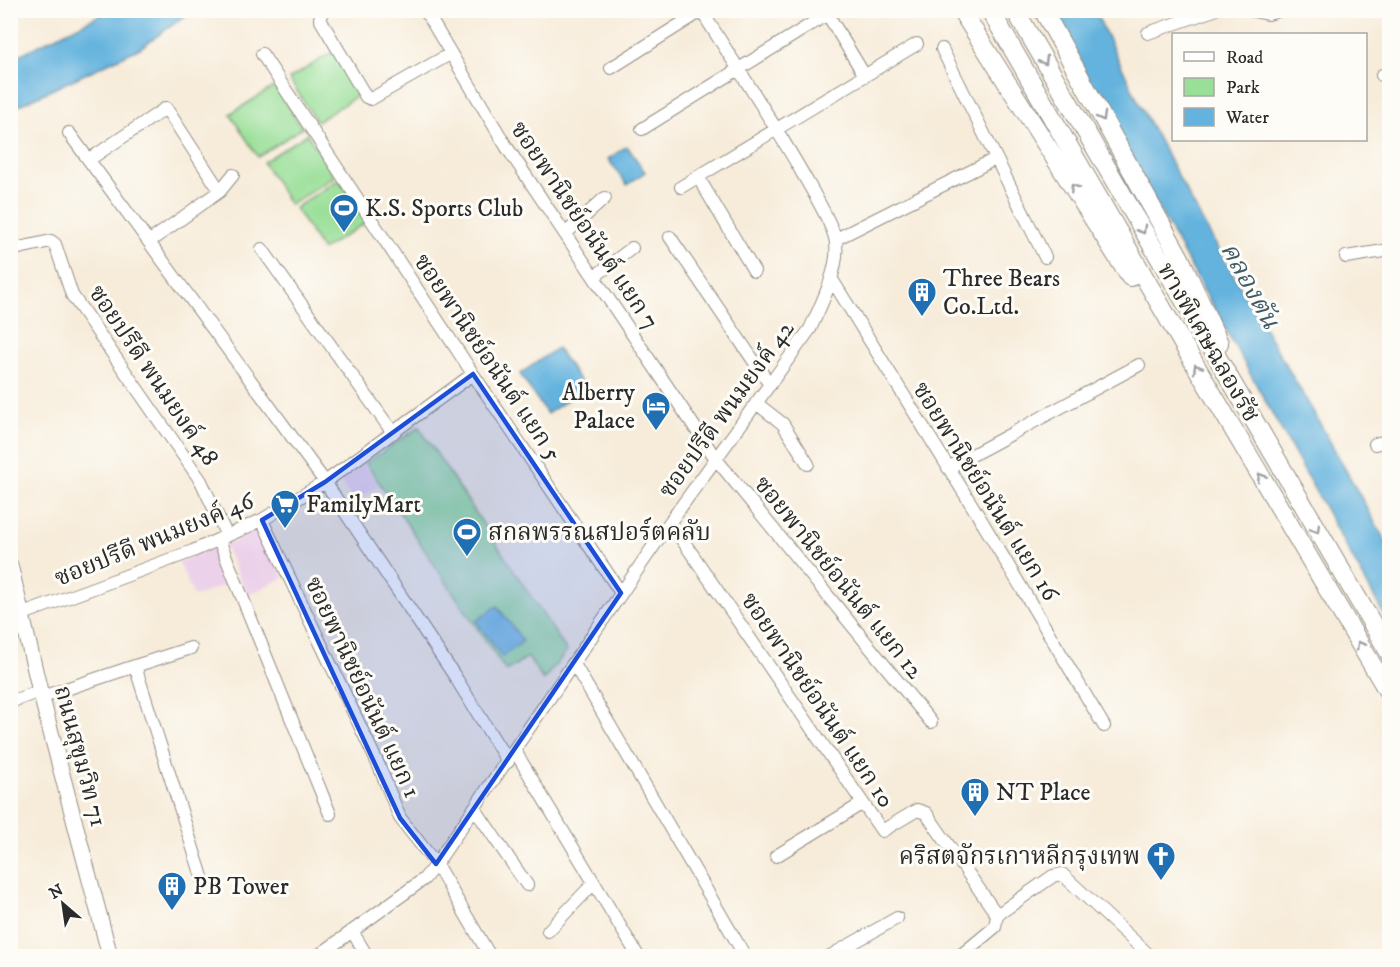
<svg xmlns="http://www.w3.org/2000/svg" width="1400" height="967" viewBox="0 0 1400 967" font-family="'IM FELL DW Pica','Noto Serif Thai',serif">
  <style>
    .built { fill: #ecd1ea }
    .green { fill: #99df98; stroke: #628562; stroke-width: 1.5 }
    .water { fill: #63b3de; stroke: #476f84; stroke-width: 1.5 }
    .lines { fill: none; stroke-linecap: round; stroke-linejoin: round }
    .minor-casing { stroke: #918c82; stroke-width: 14 }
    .major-casing { stroke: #918c82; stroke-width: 17 }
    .highway-casing { stroke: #918c82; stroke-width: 20 }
    .minor { stroke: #fff; stroke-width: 12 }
    .major { stroke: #fff; stroke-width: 15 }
    .highway { stroke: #fff; stroke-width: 18 }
    .oneway { stroke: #a0a0a0 }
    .marked { fill: #1d4ed8; fill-opacity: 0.2; stroke: #1d4ed8; stroke-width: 4.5; stroke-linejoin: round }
    .labels { text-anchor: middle; stroke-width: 6; stroke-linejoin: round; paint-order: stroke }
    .poi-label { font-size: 24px; fill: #2b2b2b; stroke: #fdfcf7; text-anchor: start }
    .street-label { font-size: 24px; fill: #2b2b2b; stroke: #fdfcf7 }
    .water-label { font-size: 26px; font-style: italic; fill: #3f5b6a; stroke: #fdfcf7 }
  </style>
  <rect width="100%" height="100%" fill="#fdfcf7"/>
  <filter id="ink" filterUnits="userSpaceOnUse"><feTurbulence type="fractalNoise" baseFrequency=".0167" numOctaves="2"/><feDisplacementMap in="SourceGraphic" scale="12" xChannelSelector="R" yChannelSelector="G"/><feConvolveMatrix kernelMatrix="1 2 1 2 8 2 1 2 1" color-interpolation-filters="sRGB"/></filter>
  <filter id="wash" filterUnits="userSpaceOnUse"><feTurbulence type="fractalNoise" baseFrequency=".008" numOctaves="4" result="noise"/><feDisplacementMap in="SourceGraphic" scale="24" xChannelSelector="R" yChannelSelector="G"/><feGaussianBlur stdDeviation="1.35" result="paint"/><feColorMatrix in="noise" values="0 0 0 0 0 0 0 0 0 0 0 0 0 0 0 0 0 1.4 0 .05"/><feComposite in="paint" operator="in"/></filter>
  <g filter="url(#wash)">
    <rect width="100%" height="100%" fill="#f7ecda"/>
    <path class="built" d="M363 462 379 486 354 502 339 479Z
      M260 529 284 578 247 595 224 544Z
      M214 547 230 583 194 597 179 562Z"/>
    <path class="green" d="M334 51 361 93 317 122 289 79Z
      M275 86 302 128 258 157 230 114Z
      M307 134 335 176 290 205 263 162Z
      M339 179 367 222 322 250 295 208Z
      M419 427 567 651 543 680 528 657 506 671 366 463Z"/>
    <path class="water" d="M108 11H192L140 48 11 109V59Z
      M1049 11H1095L1141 107 1205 226 1318 420 1389 548V624Z
      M627 146 645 172 627 185 608 159Z
      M557 348 585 388 547 414 520 374Z
      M497 606 523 641 502 657 476 621Z"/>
  </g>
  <g filter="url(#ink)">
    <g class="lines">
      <g class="minor-casing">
        <path id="minor" d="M322 10 320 19 366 97 371 99 450 54
          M425 10 506 146 716 459 931 722
          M1249 10 1268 14 1281 10
          M828 15 865 76
          M1148 33 1214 10
          M942 49 1045 257
          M262 54 473 374 621 593
          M611 68 703 10
          M1382 75 1390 73
          M642 129 834 10
          M69 133 325 482 454 675 508 762
          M90 159 166 108 220 191
          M698 177 754 271
          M681 187 917 44
          M565 234 605 198
          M670 237 770 385
          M836 239 995 159
          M150 241 220 191 233 175
          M262 249 393 433
          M10 250 51 241 55 244 72 295 201 481 227 536
          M1346 257 1390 250
          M594 277 632 248
          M831 278 981 520 1104 726
          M756 403 783 424 808 464
          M1375 444 1390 440
          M948 468 1139 365
          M262 520 379 766 400 818 436 864 490 956
          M670 522 882 831 917 810 926 813 997 915 1053 876 1062 874 1150 956
          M219 540 330 814
          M23 614 193 551 262 520 325 482 473 374
          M574 664 745 956
          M135 666 191 648
          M42 697 135 666 204 883
          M10 702 40 691
          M515 751 638 956
          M475 809 527 885
          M776 856 863 803
          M352 931 367 956
          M548 931 594 883
          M318 956 424 879 436 864 670 522 810 329C821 305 842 264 835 238 830 219 810 187 800 169 769 115 734 63 701 10
          M830 956 897 918
          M960 956 995 927 997 915"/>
      </g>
      <g class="major-casing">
        <path id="major" d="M10 565 40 691 110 956"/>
      </g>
      <g class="highway-casing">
        <path id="highway" d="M961 10 1130 277
          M990 10 1180 339 1390 695
          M1015 10 1390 654
          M1043 10 1180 258 1219 343"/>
      </g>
      <use href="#minor" class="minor"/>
      <use href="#major" class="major"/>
      <use href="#highway" class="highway"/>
    </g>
    <defs><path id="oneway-chevron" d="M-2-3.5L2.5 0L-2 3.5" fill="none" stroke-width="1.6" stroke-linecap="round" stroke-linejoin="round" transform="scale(1.5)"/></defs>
    <g class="oneway">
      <use href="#oneway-chevron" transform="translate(1044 61) rotate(60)"/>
      <use href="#oneway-chevron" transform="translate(1102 117) rotate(61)"/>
      <use href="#oneway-chevron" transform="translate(1074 188) rotate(-123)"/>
      <use href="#oneway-chevron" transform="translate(1142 230) rotate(60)"/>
      <use href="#oneway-chevron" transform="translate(1197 368) rotate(-121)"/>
      <use href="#oneway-chevron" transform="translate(1261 477) rotate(-121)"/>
      <use href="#oneway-chevron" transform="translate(1316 529) rotate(59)"/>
      <use href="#oneway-chevron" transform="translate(1360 645) rotate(-121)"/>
    </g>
  </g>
  <path class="marked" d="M473 374 621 593 436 864 400 818 262 520 325 482Z"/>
  <defs>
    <g id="stadium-pin" transform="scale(1.5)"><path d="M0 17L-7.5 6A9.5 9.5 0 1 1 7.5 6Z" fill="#1f6fb2" stroke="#fdfcf7"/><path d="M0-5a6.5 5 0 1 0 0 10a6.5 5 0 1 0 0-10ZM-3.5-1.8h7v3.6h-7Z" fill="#fff"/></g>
    <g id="building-pin" transform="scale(1.5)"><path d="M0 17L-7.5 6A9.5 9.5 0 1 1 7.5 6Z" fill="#1f6fb2" stroke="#fdfcf7"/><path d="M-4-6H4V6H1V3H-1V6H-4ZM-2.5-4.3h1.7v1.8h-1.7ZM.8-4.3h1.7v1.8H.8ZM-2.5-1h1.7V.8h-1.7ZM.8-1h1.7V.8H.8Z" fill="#fff"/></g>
    <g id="hotel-pin" transform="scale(1.5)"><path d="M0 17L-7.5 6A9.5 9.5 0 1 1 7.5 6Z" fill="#1f6fb2" stroke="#fdfcf7"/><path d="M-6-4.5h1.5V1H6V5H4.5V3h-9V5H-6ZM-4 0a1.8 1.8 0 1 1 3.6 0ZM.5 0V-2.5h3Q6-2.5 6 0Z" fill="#fff"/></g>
    <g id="supermarket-pin" transform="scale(1.5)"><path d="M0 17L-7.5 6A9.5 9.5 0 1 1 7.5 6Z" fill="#1f6fb2" stroke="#fdfcf7"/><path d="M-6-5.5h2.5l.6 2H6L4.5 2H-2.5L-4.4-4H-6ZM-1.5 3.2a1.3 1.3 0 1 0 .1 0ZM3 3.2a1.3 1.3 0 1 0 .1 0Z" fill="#fff"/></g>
    <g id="church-pin" transform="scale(1.5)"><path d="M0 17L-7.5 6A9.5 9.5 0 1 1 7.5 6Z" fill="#1f6fb2" stroke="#fdfcf7"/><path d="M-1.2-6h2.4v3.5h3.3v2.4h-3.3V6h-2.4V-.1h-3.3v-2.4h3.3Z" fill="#fff"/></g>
  </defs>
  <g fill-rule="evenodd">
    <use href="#stadium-pin" x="344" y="208"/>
    <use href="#building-pin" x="922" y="292"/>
    <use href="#hotel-pin" x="656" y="406"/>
    <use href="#supermarket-pin" x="285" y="504"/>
    <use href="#stadium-pin" x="467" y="532"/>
    <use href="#building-pin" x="975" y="792"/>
    <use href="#church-pin" x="1161" y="856"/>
    <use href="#building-pin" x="172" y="886"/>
  </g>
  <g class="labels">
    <g class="poi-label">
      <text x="365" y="216">K.S. Sports Club</text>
      <text x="943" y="286">Three Bears<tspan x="943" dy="28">Co.Ltd.</tspan></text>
      <text x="635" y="400" text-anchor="end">Alberry<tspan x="635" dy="28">Palace</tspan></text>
      <text x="306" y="512">FamilyMart</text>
      <text x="488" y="540">สกลพรรณสปอร์ตคลับ</text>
      <text x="996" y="800">NT Place</text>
      <text x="1140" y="864" text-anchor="end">คริสตจักรเกาหลีกรุงเทพ</text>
      <text x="193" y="894">PB Tower</text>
    </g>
    <g class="street-label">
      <text transform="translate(585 225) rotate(56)" y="8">ซอยพานิชย์อนันต์ แยก 7</text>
      <text transform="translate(1209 342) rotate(60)" y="8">ทางพิเศษฉลองรัช</text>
      <text transform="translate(488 357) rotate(56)" y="8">ซอยพานิชย์อนันต์ แยก 5</text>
      <text transform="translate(154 375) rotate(56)" y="8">ซอยปรีดี พนมยงค์ 48</text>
      <text transform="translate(726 409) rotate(-54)" y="8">ซอยปรีดี พนมยงค์ 42</text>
      <text transform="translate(986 491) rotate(58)" y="8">ซอยพานิชย์อนันต์ แยก 16</text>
      <text transform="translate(154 539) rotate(-22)" y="8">ซอยปรีดี พนมยงค์ 46</text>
      <text transform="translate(839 577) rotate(51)" y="8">ซอยพานิชย์อนันต์ แยก 12</text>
      <text transform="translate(363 687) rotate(65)" y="8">ซอยพานิชย์อนันต์ แยก 1</text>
      <text transform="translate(818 700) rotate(56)" y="8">ซอยพานิชย์อนันต์ แยก 10</text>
      <text transform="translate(81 756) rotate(75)" y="8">ถนนสุขุมวิท 71</text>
    </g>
    <g class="water-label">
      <text transform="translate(1251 285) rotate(61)" y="9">คลองตัน</text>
    </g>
  </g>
  <rect width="1400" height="967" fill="none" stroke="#fdfcf7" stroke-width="36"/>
  <rect x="1172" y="33" width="195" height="108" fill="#fdfcf7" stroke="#a9a8a5" stroke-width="1.5"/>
  <rect x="1184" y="52" width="30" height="9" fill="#ffffff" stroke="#a9a8a5" stroke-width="1.5"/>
  <text x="1226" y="63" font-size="18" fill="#2b2b2b">Road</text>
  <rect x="1184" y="78" width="30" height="18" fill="#99df98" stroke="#a9a8a5" stroke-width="1.5"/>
  <text x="1226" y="93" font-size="18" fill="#2b2b2b">Park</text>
  <rect x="1184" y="108" width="30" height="18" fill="#63b3de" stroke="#a9a8a5" stroke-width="1.5"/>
  <text x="1226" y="123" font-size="18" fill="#2b2b2b">Water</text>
  <g transform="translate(63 904) rotate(331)" stroke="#fdfcf7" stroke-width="4.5" paint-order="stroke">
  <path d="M0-4.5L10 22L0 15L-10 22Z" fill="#2b2b2b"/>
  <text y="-9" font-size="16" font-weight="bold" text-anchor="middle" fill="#2b2b2b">N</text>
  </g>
</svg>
